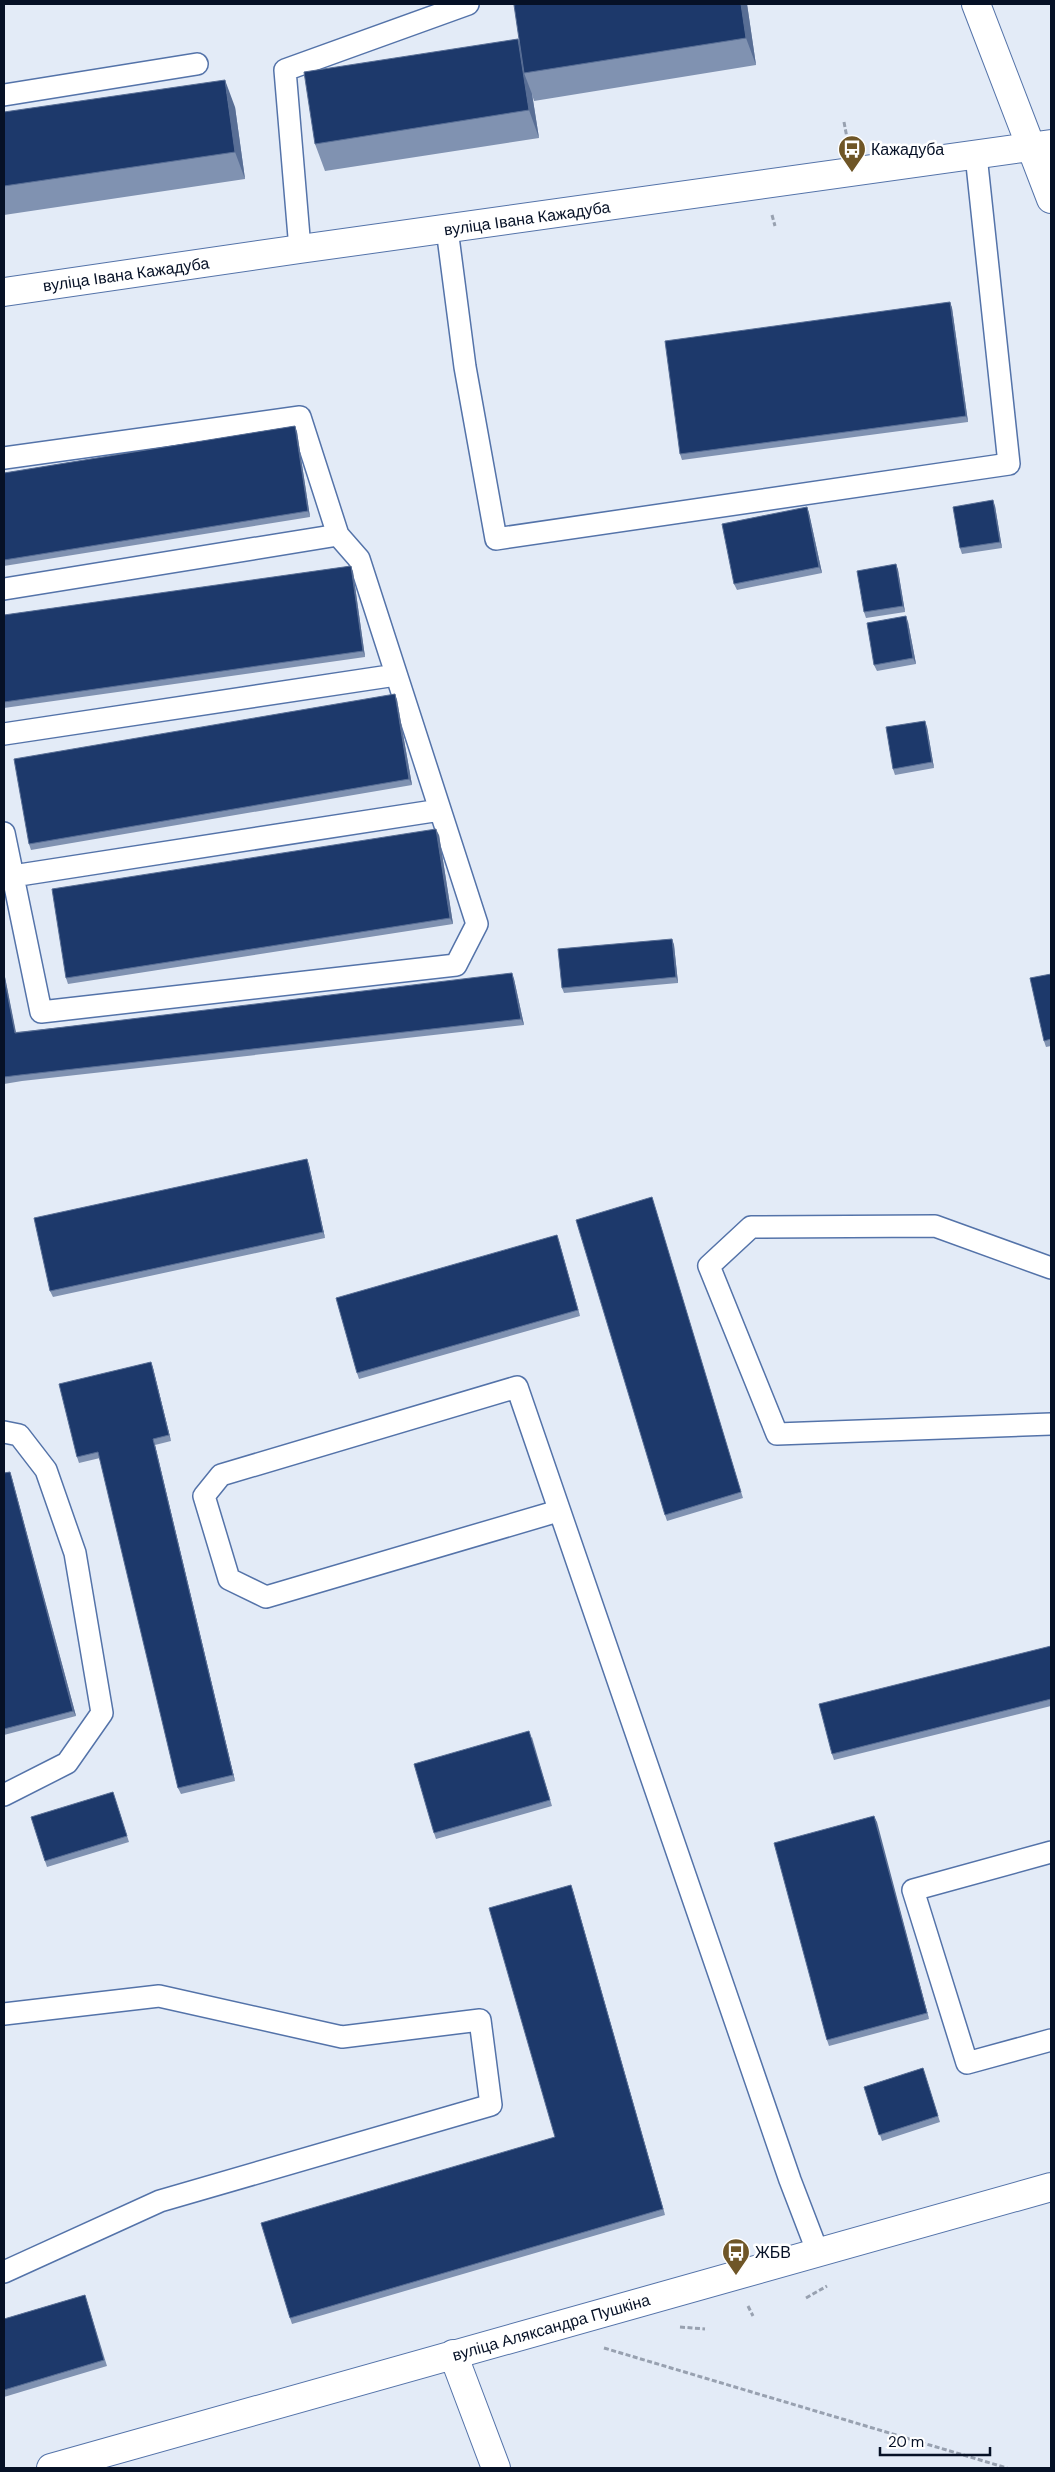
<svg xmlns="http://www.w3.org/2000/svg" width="1055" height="2472" viewBox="0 0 1055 2472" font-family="'DM Sans',sans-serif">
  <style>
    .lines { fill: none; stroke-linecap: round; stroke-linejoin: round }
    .service-casing { stroke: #5473a9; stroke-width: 24 }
    .minor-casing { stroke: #5473a9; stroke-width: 30 }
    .path { stroke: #98a1b0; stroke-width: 3; stroke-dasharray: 5 2.5; stroke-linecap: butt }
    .service { stroke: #fff; stroke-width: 21 }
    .minor { stroke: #fff; stroke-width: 28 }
    .wall { fill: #8092b1 }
    .shaded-wall { fill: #586e95 }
    .building { fill: #1d396b; stroke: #586e95 }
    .labels { text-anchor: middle; stroke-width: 5; stroke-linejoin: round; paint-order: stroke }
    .poi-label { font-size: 16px; fill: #061126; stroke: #fff; text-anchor: start }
    .street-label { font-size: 16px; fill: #061126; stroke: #fff }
  </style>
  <rect width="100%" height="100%" fill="#e3ebf7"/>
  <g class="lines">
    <g class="service-casing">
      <path id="service" d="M4 95 197 64
        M447 229 465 367 496 539 1009 464 976 155
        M300 249 285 70 468 4
        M4 458 300 417 338 535 4 589
        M4 734 396 675
        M4 833 41 1012 456 965 477 924 359 559 338 535
        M13 876 440 810
        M1051 1268 935 1226 751 1227 709 1266 777 1434 1051 1424
        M4 1432 19 1435 46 1470 75 1553 102 1713 67 1763 4 1795
        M558 1511 266 1597 229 1579 204 1496 221 1475 517 1387 790 2180 818 2253
        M1051 1852 913 1890 967 2063 1051 2040
        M4 2014 159 1996 342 2037 480 2020 491 2105 160 2201 4 2272"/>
    </g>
    <g class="minor-casing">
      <path id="minor" d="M976 4 1051 199
        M4 292 300 249 1051 144
        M453 2354 496 2468
        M51 2468 1051 2187"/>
    </g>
    <path class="path" d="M844 122 847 138
      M772 215 775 226
      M806 2298 827 2286
      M748 2306 753 2316
      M680 2327 705 2329
      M604 2348 1007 2468"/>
    <use href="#service" class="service"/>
    <use href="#minor" class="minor"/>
  </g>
  <path class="wall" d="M519 4H747L756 65 534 101 532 94 539 138 325 171 315 144 518 39 520 45Z
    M235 107 245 179 4 215V112Z
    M950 302 952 308 968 422 682 460 680 454Z
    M295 426 297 432 310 517 4 566V473Z
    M995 506 1002 548 962 554 960 548Z
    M807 507 809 513 822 573 737 590 734 584Z
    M896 564 898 570 905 612 866 618 864 612Z
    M351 566 353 572 365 657 4 708V615Z
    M908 622 916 664 877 671 874 665Z
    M395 694 397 700 412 785 31 850 29 844Z
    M927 727 934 768 895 775 893 769Z
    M439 835 453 924 68 984 66 978Z
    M672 939 674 945 678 983 564 993 562 988Z
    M4 972 16 1032 514 979 524 1025 22 1081 4 1084Z
    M1051 974V1046L1046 1047 1044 1041Z
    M307 1159 309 1165 325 1238 53 1297 50 1291Z
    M652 1197 743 1498 667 1521 665 1515Z
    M557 1235 580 1316 359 1379 357 1373Z
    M151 1362 153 1368 171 1441 155 1445 235 1781 181 1794 178 1788 100 1458 79 1463 77 1457Z
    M10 1472 76 1716 4 1735V1473Z
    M1051 1646V1706L834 1760 832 1754Z
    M532 1737 552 1806 436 1839 434 1833Z
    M113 1792 129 1842 47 1867 45 1861Z
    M874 1816 929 2019 829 2046 827 2040Z
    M573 1891 665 2215 292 2324 290 2318 555 2137Z
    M923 2068 940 2122 882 2141 864 2087Z
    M85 2295 107 2366 4 2397V2319Z"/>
  <path class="shaded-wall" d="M741 4H747L756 65 746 38Z
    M518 39 528 66 524 73 532 94 539 138 529 110Z
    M225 80 235 107 245 179 235 152Z
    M950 302 952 308 968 422 966 416Z
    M295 426 297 432 310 517 308 511Z
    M993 500 995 506 1002 548 1000 542Z
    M807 507 809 513 822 573 819 567Z
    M896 564 898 570 905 612 903 606Z
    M351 566 353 572 365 657 363 651Z
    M906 616 908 622 916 664 913 658Z
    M395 694 397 700 412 785 409 779Z
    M925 721 927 727 934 768 932 762Z
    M436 829 439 835 453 924 450 918Z
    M672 939 674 945 678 983 676 977Z
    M4 972 17 1039 15 1033 4 977Z
    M512 973 514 979 524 1025 521 1019Z
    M307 1159 309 1165 325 1238 323 1232Z
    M557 1235 559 1241 580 1316 578 1310Z
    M151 1362 153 1368 171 1441 169 1435Z
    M153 1439 155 1445 235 1781 233 1775Z
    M10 1472 12 1478 76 1716 73 1711Z
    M874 1816 877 1822 929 2019 927 2013Z
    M571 1885 573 1891 665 2215 663 2209Z"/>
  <path class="building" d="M519 4H741L746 38 524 73 514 5Z
    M518 39 529 110 315 144 304 72Z
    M225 80 235 152 4 186V112Z
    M950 302 966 416 680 454 665 341Z
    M295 426 308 511 4 560V473Z
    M993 500 1000 542 960 548 953 507Z
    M807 507 819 567 734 584 722 524Z
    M896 564 903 606 864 612 857 571Z
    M351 566 363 651 4 702V615Z
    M906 616 913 658 874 665 867 623Z
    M395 694 409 779 29 844 14 759Z
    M925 721 932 762 893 769 886 727Z
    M436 829 450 918 66 978 52 889Z
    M672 939 676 977 562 988 558 949Z
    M512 973 521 1019 20 1075 4 1077V977L15 1033Z
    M1051 974V1039L1044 1041 1030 978Z
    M307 1159 323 1232 50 1291 34 1218Z
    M652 1197 741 1492 665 1515 576 1220Z
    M557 1235 578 1310 357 1373 336 1298Z
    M151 1362 169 1435 153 1439 233 1775 178 1788 98 1452 77 1457 59 1384Z
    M10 1472 73 1711 4 1729V1473Z
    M1051 1646V1699L832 1754 819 1704Z
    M529 1731 550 1800 434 1833 414 1764Z
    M113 1792 127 1836 45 1861 31 1817Z
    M874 1816 927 2013 827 2040 774 1843Z
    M571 1885 663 2209 290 2318 261 2223 555 2137 489 1908Z
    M923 2068 938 2116 879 2135 864 2087Z
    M85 2295 104 2360 4 2390V2319Z"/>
  <defs>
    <g id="bus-pin" transform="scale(1.4375)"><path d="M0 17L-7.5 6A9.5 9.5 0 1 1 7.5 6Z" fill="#6f5627" stroke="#fff"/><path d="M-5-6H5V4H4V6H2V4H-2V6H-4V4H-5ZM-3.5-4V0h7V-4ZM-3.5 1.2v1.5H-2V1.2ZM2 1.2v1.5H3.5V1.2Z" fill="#fff"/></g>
  </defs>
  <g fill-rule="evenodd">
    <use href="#bus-pin" x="852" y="149"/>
    <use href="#bus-pin" x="736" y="2252"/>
  </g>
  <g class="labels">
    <g class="poi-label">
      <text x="871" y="155">Кажадуба</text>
      <text x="755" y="2258">ЖБВ</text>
    </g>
    <g class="street-label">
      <text transform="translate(527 218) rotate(-8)" y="6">вуліца Івана Кажадуба</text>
      <text transform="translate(126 274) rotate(-8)" y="6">вуліца Івана Кажадуба</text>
      <text transform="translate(551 2327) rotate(-16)" y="6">вуліца Аляксандра Пушкіна</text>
    </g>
  </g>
  <rect width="1055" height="2472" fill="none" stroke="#061126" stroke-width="10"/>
  <path d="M880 2447v8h110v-8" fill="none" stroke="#061126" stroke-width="2.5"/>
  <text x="888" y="2447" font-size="15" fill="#061126" stroke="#ffffff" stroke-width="4" paint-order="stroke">20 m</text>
</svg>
